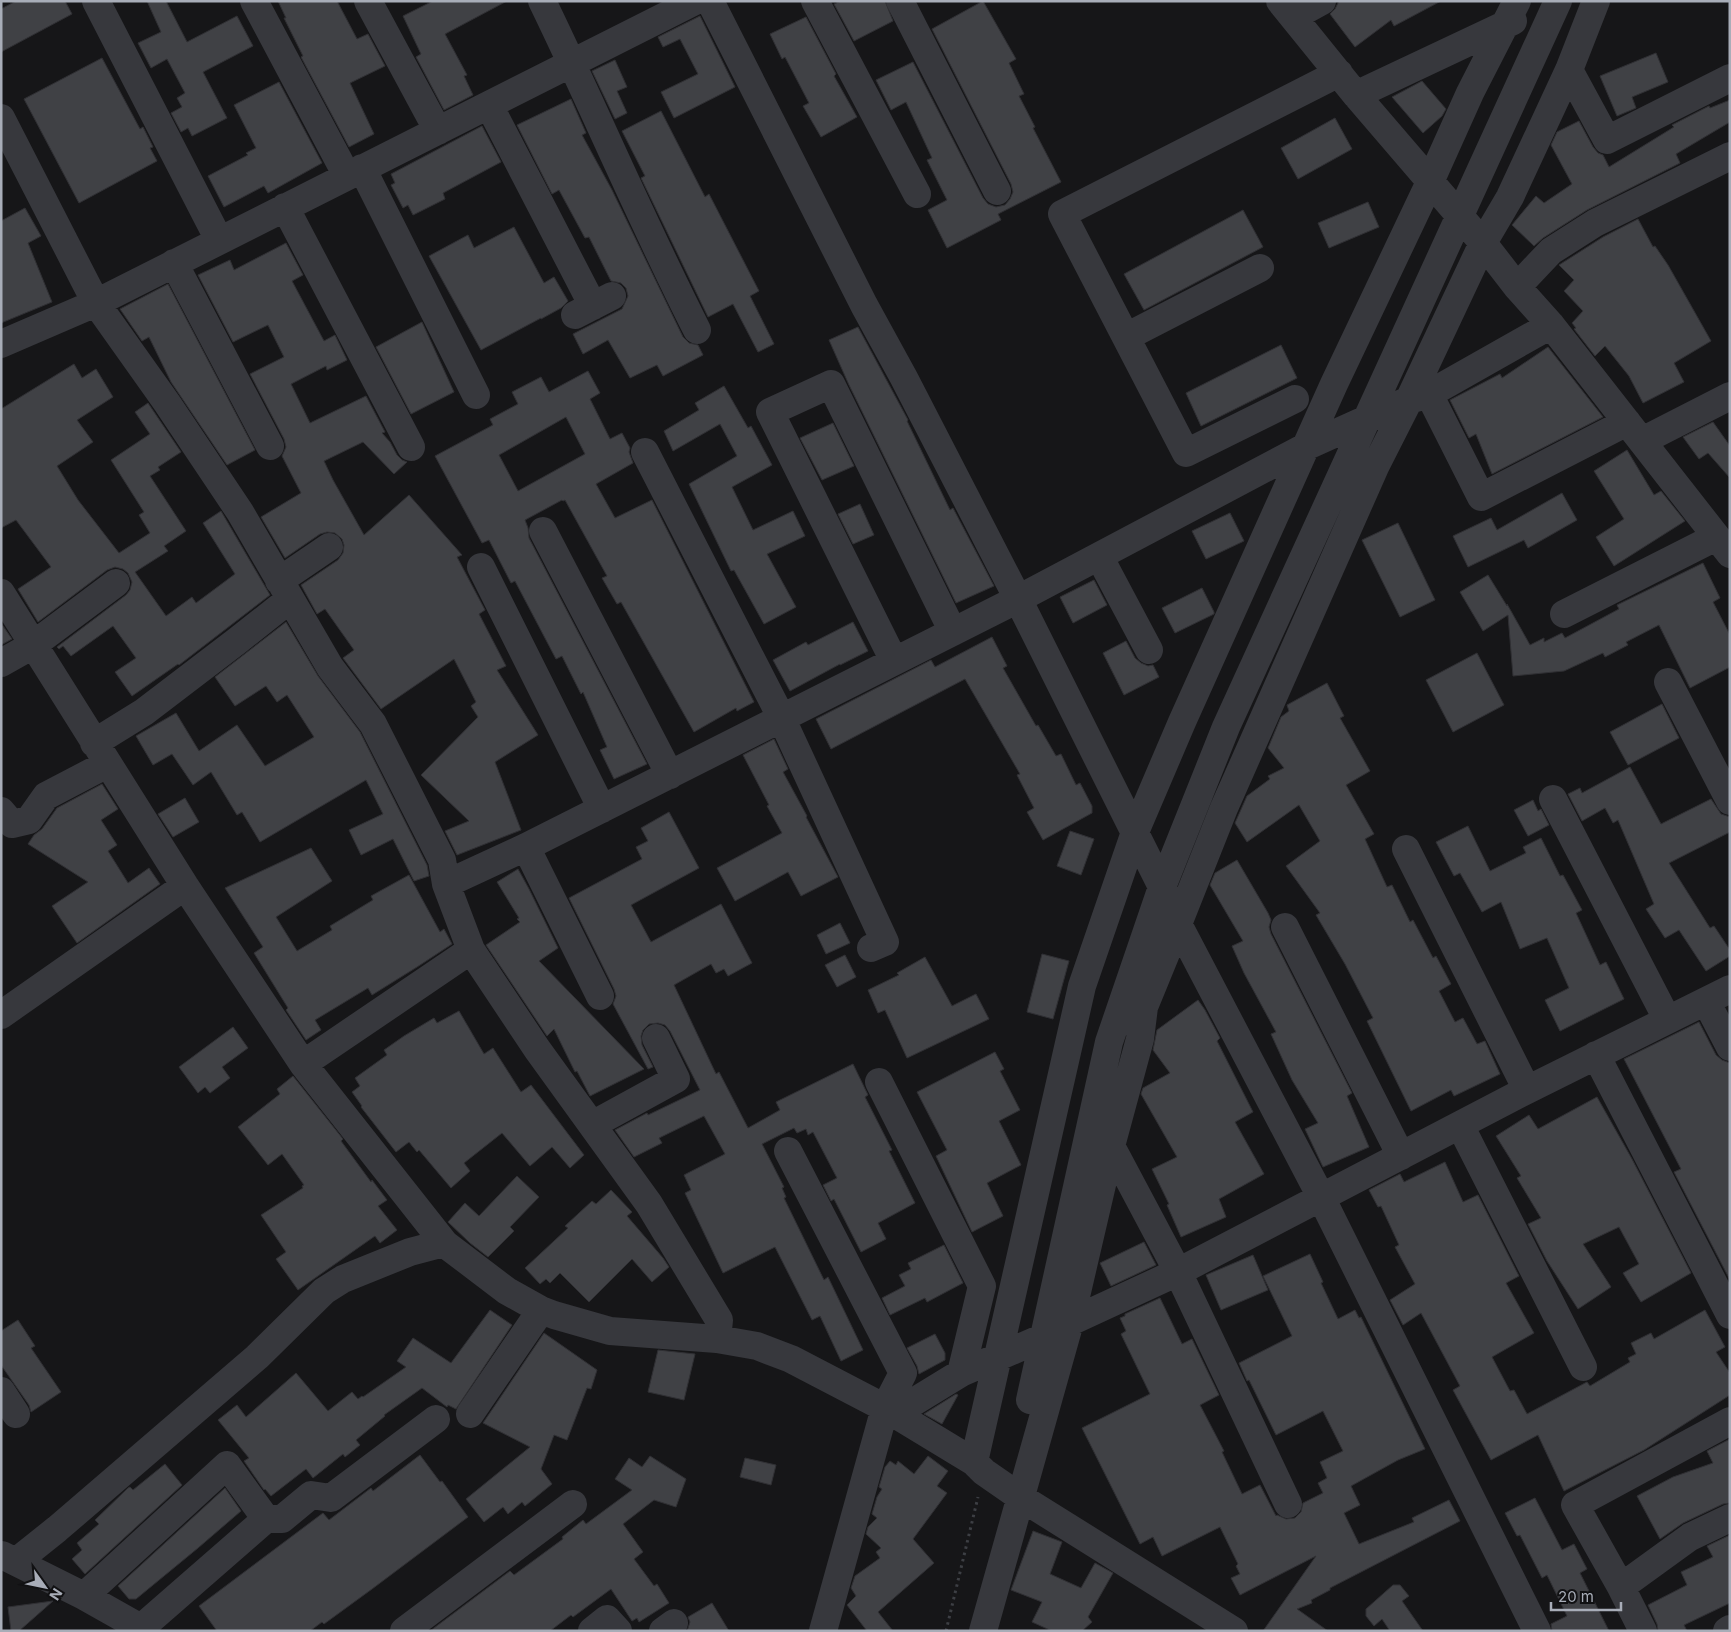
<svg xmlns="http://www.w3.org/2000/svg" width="1731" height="1632" viewBox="0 0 1731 1632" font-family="Inter,sans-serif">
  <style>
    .building { fill: #404145; stroke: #303034; fill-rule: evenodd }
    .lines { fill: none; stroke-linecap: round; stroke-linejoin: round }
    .path { stroke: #3d3f44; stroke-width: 3; stroke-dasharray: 2.5 4; stroke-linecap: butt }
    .minor { stroke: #37383d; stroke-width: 28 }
  </style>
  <rect width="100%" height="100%" fill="#161618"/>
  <path class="building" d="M16 1H65L72 14 1 52V9Z
    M147 1H166L187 42 237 16 253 46 203 72 227 118 192 136 188 128 181 132 171 113 182 107 177 98 185 93 167 59 151 68 138 43 161 32Z
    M278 1H337L357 39 368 34 385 66 350 83 374 134 349 147 301 57 303 56 284 18H286Z
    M433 1H507L445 34 467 75 464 76 473 95 444 110 416 57 421 54 403 16Z
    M841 1H885L893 21 854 41 834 4Z
    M983 1 1016 59 1009 63 1024 94 1019 96 1035 127 1033 128 1061 182 998 214 1001 220 947 248 928 210 947 200 927 160 932 158 906 102 891 110 876 80 913 62 983 198 988 204 996 207 1005 205 1010 199 1013 192 1011 184 932 29Z
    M1339 1H1441L1394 26 1391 20 1355 47 1330 14 1335 9Z
    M700 16 735 87 674 118 661 92 698 74 680 39 663 47 658 37Z
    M806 17 836 74 834 76 857 117 821 137 803 106 809 103 785 57 782 59 770 34Z
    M1656 53 1668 82 1632 97 1636 108 1617 116 1600 76Z
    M102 58 140 129 143 127 153 147 150 148 157 161 79 203 24 99Z
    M615 60 627 87 617 91 627 113 615 119 592 71Z
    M1422 81 1446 109 1442 116 1423 133 1392 97Z
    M279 82 322 163 268 193 264 186 224 207 208 176 248 155 246 153 256 148 234 105Z
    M571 99 586 133 582 135 612 190 683 337 689 343 698 345 703 355 663 376 657 365 630 378 608 340 583 354 573 334 622 309 628 296 626 288 621 283 611 281 589 237 585 238 559 190 552 194 517 125Z
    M1730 100V122L1676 154 1680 163 1587 210 1543 238 1534 246 1512 225 1536 196 1544 203 1572 184 1551 145 1557 132 1579 121 1593 147 1598 153 1603 155 1609 167 1674 127 1672 125 1709 106 1710 108Z
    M661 111 705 197 709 194 759 291 750 296 774 344 758 352 733 304 708 317 641 178 645 176 622 131Z
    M1335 118 1352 149 1298 179 1281 148Z
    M482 126 501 162 443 193 445 199 413 215 408 205 403 208 391 185 395 183 391 174Z
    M1368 202 1379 227 1329 248 1318 223Z
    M25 208 41 236 28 243 52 302 1 323V221Z
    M1243 210 1263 247 1144 310 1124 274Z
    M1638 219 1653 247 1655 246 1668 265 1711 341 1674 363 1684 382 1643 403 1629 376 1605 346 1595 356 1574 329 1576 328 1572 323 1583 311 1564 291 1574 280 1559 265 1603 237Z
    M514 227 544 283 554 277 568 301 561 308 541 319V318L481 350 429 256 468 235 474 248Z
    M286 243 303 275 292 281 324 341 335 335 347 360 327 370 326 366 291 384 310 423 366 396 385 432 382 433 390 442 397 455 402 460 407 462 394 474 363 442 324 461 333 480 364 535 409 495 462 555 457 557 485 610 479 614 506 666 497 670 538 735 495 762 521 830 457 855 445 831 469 821 421 775 478 717 471 706 476 702 454 659 381 709 343 658 354 650 325 609 317 614 301 585 338 560 343 553 344 545 342 539 335 533 327 532 320 534 285 558 261 517 301 493 282 456 286 447 284 439 250 374 284 357 268 325 233 342 198 275 230 260 234 270Z
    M168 284 255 450 227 465 171 382 149 337 142 341 120 309Z
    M422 322 454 392 411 414 376 347Z
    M858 327 908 420 907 421 950 510 953 508 994 586 956 603 849 385 829 340Z
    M1281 345 1297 378 1201 426 1186 393Z
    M1548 347 1603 417 1492 474 1476 434 1469 438 1450 400 1500 374 1502 378Z
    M74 364 82 378 96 369 113 397 77 420 93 442 57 466 78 500 119 553 150 533 139 515 144 512 111 460 150 434 135 412 148 403 181 452 158 467 160 470 150 476 186 531 164 546 168 551 135 572 166 616 192 597 196 603 235 574 203 523 221 511 270 595 179 665 178 664 132 696 115 672 136 658 113 626 71 656 63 646 59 649 57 647 126 595 130 590 132 582 128 573 123 569 115 567 107 570 38 622 18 589 51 567 16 520 1 528V409Z
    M588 371 600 393 590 399 610 439 622 433 630 448 629 452 633 463 596 484 615 518 652 500 754 702 737 711 736 708 694 732 621 602 617 604 602 578 607 576 565 500 563 501 562 500 525 520 528 528 529 538 647 764 614 779 600 750 607 747 583 692 581 694 562 656 556 659 515 581 511 583 489 540 482 543 435 456 493 425 490 419 518 404 512 392 541 377 549 392ZM566 417 585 454 518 491 499 455Z
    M724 386 748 428 751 426 772 465 732 487 753 530 793 511 805 536 767 554 796 607 764 624 734 570 731 571 689 484 737 456 720 424 673 451 664 431 699 410 695 403Z
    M1713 422 1730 446V478L1708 453 1699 459 1683 437Z
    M833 423 854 466 822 480 800 438Z
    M1627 450 1654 495 1661 491 1685 521 1614 566 1596 537 1624 519 1594 471Z
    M1562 493 1577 520 1528 548 1524 540 1468 567 1453 536 1491 518 1497 530Z
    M860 504 874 535 853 544 838 514Z
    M1230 513 1244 541 1206 559 1192 531Z
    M1398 523 1435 600 1400 617 1362 540Z
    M1703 563 1720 598 1713 602 1730 635V667L1690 688 1659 625 1626 642 1628 645 1605 657 1603 653 1564 671 1513 676 1508 615 1483 631 1460 592 1488 575 1507 606V604L1530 645 1544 638V642L1562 633 1565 638 1619 609 1617 605Z
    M1094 580 1107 605 1073 623 1060 597Z
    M1202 588 1214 612V614L1175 633 1162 608Z
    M286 622 318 676 360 732 427 865 429 876 414 881 393 839 361 855 349 830 383 814 366 780 260 842 242 812 237 815 211 772 193 785 172 754 153 765 136 736 176 713 199 751 237 725 265 766 314 737 287 695 277 702 266 686 235 706 215 677Z
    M853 622 868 651 840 665V664L790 691 773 660 806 642 808 645Z
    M1 623 12 639 1 645Z
    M992 637 1007 666 1003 668 1036 726 1038 725 1056 756 1061 754 1076 785 1080 783 1092 806V813L1043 840 1027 812 1034 808 1017 775 1020 774 965 679 831 749 816 719 931 660 935 667Z
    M1126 641 1135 658 1141 663 1148 666 1153 665 1159 677 1124 695 1103 653Z
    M1477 653 1504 705 1453 732 1426 680Z
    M1327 683 1344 716 1340 718 1370 771 1346 785 1374 834 1365 839 1387 887 1392 885 1410 922 1413 920 1433 958 1436 956 1451 984 1439 991 1455 1022 1463 1018 1477 1044 1485 1041 1500 1074 1454 1096 1451 1090 1411 1111 1367 1021 1373 1018 1345 964 1316 915 1320 913 1286 866 1320 841 1299 805 1247 842 1235 823 1247 796 1270 779 1268 776 1284 768 1268 748 1281 717 1289 711 1287 705Z
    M1662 704 1679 738 1628 765 1610 732Z
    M774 739 788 769 783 772 807 816 806 817 838 877 801 896 788 872 735 901 717 868 782 833 767 806 769 805 743 755Z
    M1630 767 1661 824 1711 799 1721 814 1730 817V832L1669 863 1710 928 1714 926 1730 950V956L1706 971 1679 930 1665 938 1646 909 1654 904 1618 820 1613 823 1605 808 1582 821 1568 794 1580 788 1582 793Z
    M102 784 118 809 101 820 117 845 108 851 128 883 149 868 160 884 77 943 52 906 88 882 28 844 34 835 42 829 57 808Z
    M185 798 199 822 173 837 158 814Z
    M1533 800 1538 811 1541 809 1549 825 1528 836 1514 810Z
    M669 812 699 868 631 905 651 942 721 904 752 963 728 976 724 969 716 973 711 964 674 985 716 1074 719 1072 748 1128 780 1110 776 1102 853 1064 868 1095 865 1097 892 1150 889 1151 915 1203 878 1223 886 1239 861 1252 834 1199 831 1201 823 1185 837 1178 813 1132 808 1135 806 1129 797 1133 794 1128 762 1144 784 1187 782 1188 786 1197 784 1198 824 1280 828 1277 863 1350 841 1361 820 1316 812 1320 775 1247 723 1273 685 1193 691 1190 684 1175 725 1154 704 1116 659 1138 662 1143 634 1157 615 1130 647 1113 648 1115 700 1090 670 1031 665 1025 658 1023 649 1024 643 1030 641 1036 642 1045 653 1067 648 1069 613 1004 616 996 614 989 569 898 642 859 636 847 648 841 641 828Z
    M1468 826 1490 871 1526 853 1523 847 1541 838 1560 876 1563 875 1582 910 1576 913 1600 965 1606 962 1624 999 1560 1031 1545 1000 1569 988 1547 938 1520 949 1501 902 1482 912 1460 873 1454 876 1436 842Z
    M1070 831 1094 839 1081 875 1057 866Z
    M311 848 332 881 276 917 297 951 332 930 330 926 373 900 371 896 409 875 440 932 444 929 452 944 417 967 372 995 368 988 315 1020 321 1030 306 1040 286 1010 288 1008 254 953 263 947 225 888Z
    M1237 860 1268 913 1271 920 1269 927 1271 934 1352 1093 1347 1096 1369 1147 1323 1167 1305 1129 1318 1123 1292 1080 1271 1034 1276 1032 1244 973 1232 946 1243 941 1210 885 1215 873Z
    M518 869 529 889 558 948 539 961 644 1069 590 1096 577 1071 575 1072 554 1029 547 1036 486 945 520 922 517 919 519 918 497 882Z
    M840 923 850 943 826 954 817 935Z
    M1042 954 1069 961 1053 1019 1027 1012Z
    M845 955 856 977 837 987 825 965Z
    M925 957 952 1006 976 994 989 1019 907 1058 885 1010 878 1013 868 990 899 975 897 973Z
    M1198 1000 1205 1010 1220 1038 1217 1041 1253 1112 1235 1122 1264 1174 1219 1199 1226 1217 1181 1237 1167 1205 1169 1204 1152 1169 1177 1157 1141 1094 1143 1088 1170 1073 1153 1050 1157 1030Z
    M459 1011 484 1054 493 1048 521 1092 531 1085 584 1155 570 1168 552 1147 530 1166 502 1133 464 1163 470 1171 451 1188 419 1150 417 1152 409 1142 396 1152 361 1107 362 1106 352 1092 360 1086 355 1078 387 1055 384 1050 404 1036 434 1018 437 1023Z
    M1699 1022 1716 1055 1722 1060 1730 1063V1280L1674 1172 1681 1169 1624 1059Z
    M233 1027 248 1048 222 1067 230 1078 210 1093 205 1087 198 1093 179 1067Z
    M995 1052 1004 1069 1000 1071 1020 1110 999 1121 1021 1165 987 1183 1003 1216 972 1232 936 1156 947 1150 917 1092Z
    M293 1076 343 1139 341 1141 371 1182 372 1180 387 1200 378 1206 397 1230 380 1243 375 1236 298 1290 276 1259 286 1252 261 1215 303 1188 302 1186 304 1185 282 1154 268 1165 238 1127 280 1094 277 1089Z
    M1597 1097 1632 1159 1691 1273 1641 1302 1623 1273 1639 1264 1619 1227 1583 1244 1611 1287 1578 1309 1547 1261 1528 1224 1541 1218 1517 1178 1521 1176 1496 1136 1529 1115 1538 1129Z
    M1445 1162 1463 1202 1478 1195 1519 1276 1506 1283 1534 1333 1492 1357 1510 1391 1514 1390 1527 1414 1587 1382 1590 1386 1630 1362 1628 1358 1636 1354 1631 1343 1651 1333 1654 1339 1705 1310 1725 1347 1716 1352 1730 1373V1395L1644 1450 1564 1491 1538 1435 1491 1460 1453 1390 1460 1386 1421 1313 1403 1325 1390 1300 1415 1284 1395 1247 1399 1245 1381 1206 1378 1207 1369 1190 1400 1174 1404 1182Z
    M517 1176 539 1197 510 1227 514 1231 488 1257 470 1243 448 1222 465 1203 479 1216Z
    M611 1190 632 1212 627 1216 663 1258 669 1267 652 1282 632 1259 589 1302 560 1273 550 1283 546 1279 540 1284 525 1268 568 1228 565 1226 592 1201 596 1204Z
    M1144 1242 1156 1265 1111 1286 1100 1263Z
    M944 1245 963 1283 927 1302 925 1298 890 1315 882 1298 905 1286 899 1275 911 1269 908 1263Z
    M1310 1254 1323 1282 1321 1283 1338 1319 1355 1310 1359 1318 1361 1317 1425 1449 1398 1460 1351 1486 1360 1505 1344 1513 1359 1544 1414 1522 1412 1518 1449 1500 1460 1521 1330 1588V1590L1311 1600 1312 1603 1297 1609 1328 1631H1263L1316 1556 1240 1595 1231 1578 1240 1574 1236 1566 1238 1564 1220 1527 1162 1556 1153 1537 1140 1544 1082 1428 1150 1394 1121 1334 1126 1331 1120 1318 1125 1316V1314L1160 1298 1182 1344 1192 1339 1219 1395 1200 1405 1224 1451 1222 1452 1242 1494 1260 1485 1276 1516 1277 1515 1286 1519 1295 1518 1301 1512 1303 1503 1323 1493 1318 1483 1327 1478 1320 1462 1343 1451 1323 1411 1276 1435 1249 1380 1247 1381 1239 1363 1292 1336 1263 1276Z
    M1253 1255 1268 1290 1221 1310 1206 1275Z
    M490 1310 512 1325 456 1409 448 1405 447 1407 422 1388 384 1415 385 1416 356 1440 360 1445 345 1457 343 1454 313 1478 306 1469 271 1496 265 1489 264 1490 244 1461 249 1458 218 1420 237 1405 246 1417 296 1373 328 1411 352 1392 358 1399 362 1396 363 1397 406 1367 397 1361 413 1338 451 1363Z
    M18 1320 35 1346 31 1348 61 1392 31 1412 29 1405 1 1365V1331Z
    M544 1333 597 1370 591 1389 587 1388 567 1440 554 1435 541 1469 552 1484 525 1506 522 1502 508 1514 503 1507 484 1522 466 1499 530 1447 483 1423Z
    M935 1334 945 1353V1360L919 1374 917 1366 907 1348Z
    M658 1350 695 1354 684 1400 648 1392Z
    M956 1394 958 1395 942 1424 924 1414Z
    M1730 1439V1503L1723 1504 1683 1523 1660 1539 1637 1496 1673 1477 1713 1463 1707 1451Z
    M420 1455 440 1482 442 1481 468 1517 372 1589 324 1624 322 1622 310 1631H217L199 1606 323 1513 329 1520 371 1488 373 1491Z
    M650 1456 686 1479 676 1507 654 1500 623 1524 643 1552 634 1559 654 1586 657 1584 669 1603 639 1622 637 1618 632 1621 611 1589 573 1617 571 1615 550 1631H430L510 1571 514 1575 563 1539 562 1537 583 1520 586 1524 632 1490 615 1479 629 1458 642 1467Z
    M928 1456 948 1471 937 1486 947 1493 913 1539 934 1563 878 1612 893 1631H867L847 1605 856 1596 851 1588 855 1576 880 1558 876 1552 881 1548 866 1534 868 1527 877 1518 872 1514 877 1497 882 1489 879 1487 885 1467 890 1461 896 1465 898 1461 914 1474Z
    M745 1458 776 1465 771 1485 740 1477Z
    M165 1464 182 1485 85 1574 72 1559 82 1550 77 1543 99 1524 95 1520 128 1488 130 1487 133 1490Z
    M225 1488 241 1511 198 1548 136 1599H129L118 1586Z
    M1535 1498 1562 1550 1574 1544 1587 1569 1580 1573 1609 1631H1552L1551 1624 1567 1616 1547 1575 1542 1578 1520 1535 1517 1536 1505 1513Z
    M1033 1531 1062 1542 1050 1574 1081 1588 1095 1563 1113 1573 1088 1617 1092 1622 1082 1631H1052L1032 1622 1042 1602 1011 1590Z
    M1730 1535V1603L1684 1625 1687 1631H1658L1657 1624 1648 1605 1687 1585 1681 1572 1713 1557 1707 1546Z
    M1393 1585H1400L1409 1596 1402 1601 1423 1631H1390L1382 1619 1374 1626 1366 1616V1609Z
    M53 1601 19 1631H11L8 1607Z
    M712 1603 729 1631H687L690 1622 688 1617Z"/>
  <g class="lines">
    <path class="path" d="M946 1631 978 1497"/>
    <path class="minor" d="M96 1 219 240
      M254 1 347 176
      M368 1 438 131
      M542 1C595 110 642 222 697 330
      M710 1 864 305 904 378 1018 599 1162 887 1178 924 1321 1197 1537 1631
      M815 1 917 194
      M900 1 997 191
      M1280 1 1356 95 1483 243 1517 287 1551 325 1730 554
      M1293 17 1322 1
      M1569 70 1607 140 1730 78
      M1356 95 1513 21
      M489 105 593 306
      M1 118 96 303 167 403 240 512 330 667 373 724 442 860 446 884 471 950 537 1049 649 1204 719 1320 717 1339
      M362 168 476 395
      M285 207 411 447
      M174 263 270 446
      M1517 287 1551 251 1595 223 1730 156
      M575 315 612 296
      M1126 337 1260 268
      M1 344 96 303 695 1
      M1429 394 1481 497 1627 422
      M1295 399 1186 453 1062 214 1339 73
      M1642 441 1730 396
      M645 452 781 717 885 942 871 948
      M543 531 670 775
      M1099 556 1149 650
      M481 567 602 809
      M279 581 329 547
      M1 593 185 886 303 1064 445 1244 507 1291 541 1310 554 1315 610 1331 717 1339 757 1346 791 1359 885 1408 974 1462 984 1472 1020 1497 1234 1631
      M1564 614 1716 537
      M894 661 770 412 831 384 953 632
      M1 663 33 645 116 583
      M1668 682 1730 801
      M94 743 144 712 237 641 290 599
      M1553 799 1667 1019
      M1 811 12 824 29 820 46 796 107 764
      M526 847 600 996
      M1406 849 1527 1090
      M446 884 526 847 1018 599 1305 447 1409 400 1429 394 1551 325
      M1285 927 1401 1156
      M1706 1001 1730 1047
      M1 1015 185 886
      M1596 1055 1730 1315
      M303 1064 471 950
      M879 1082 982 1286 961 1373
      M592 1125 676 1079 656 1038
      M1460 1125 1583 1367
      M1111 1146 1178 1272 1288 1504
      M788 1151 903 1373 885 1408 823 1631
      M1 1391 16 1414
      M1030 1400 1109 1042 1162 887 1226 727 1558 1
      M470 1414 541 1310
      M894 1414 961 1373 1044 1337 1070 1322 1178 1272 1527 1090 1730 989
      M974 1462 1082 986 1135 832 1182 722 1334 384 1430 182 1470 93 1517 1
      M2 1555 84 1596 146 1631
      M17 1561 57 1529 257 1357 324 1291 343 1279 410 1252 444 1243
      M1621 1587 1690 1537 1730 1518
      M84 1596 227 1465 266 1519
      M141 1628 266 1519H282L311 1495 331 1498 436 1419
      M404 1631 573 1504
      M592 1631 607 1619 618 1631
      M663 1631 674 1623
      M983 1631 1070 1322 1111 1146 1140 1039 1144 1007 1178 924 1224 808 1375 467 1409 400 1483 243 1510 197 1569 70 1596 1
      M1643 1631 1621 1587 1575 1505 1730 1421
      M1727 1631 1730 1629"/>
  </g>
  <rect width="1731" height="1632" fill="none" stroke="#a8adb8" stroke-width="5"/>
  <g transform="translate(45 1587) rotate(123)" stroke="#111113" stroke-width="4" paint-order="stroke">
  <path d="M0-4L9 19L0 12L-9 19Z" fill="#a8adb8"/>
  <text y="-8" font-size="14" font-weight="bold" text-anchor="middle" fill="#a8adb8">N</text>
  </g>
  <path d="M1551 1602v8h70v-8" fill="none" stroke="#a8adb8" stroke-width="2.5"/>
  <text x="1558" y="1602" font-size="15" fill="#a8adb8" stroke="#111113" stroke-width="4" paint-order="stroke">20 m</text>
</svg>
